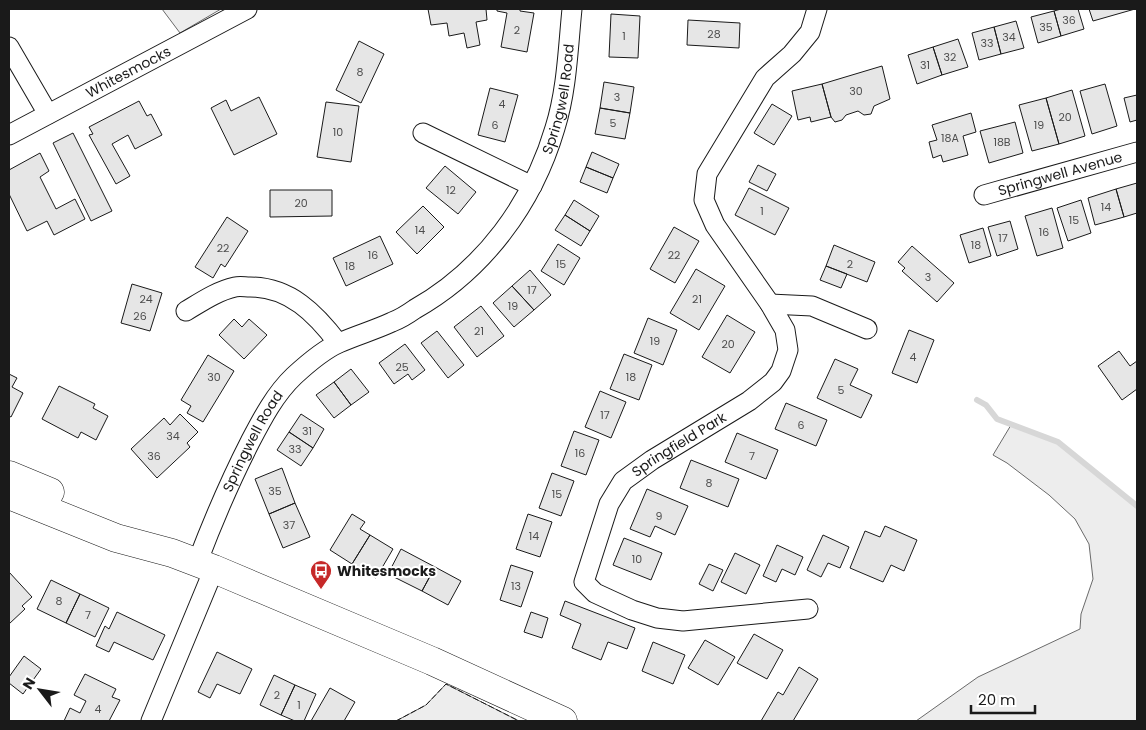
<svg xmlns="http://www.w3.org/2000/svg" width="1146" height="730" viewBox="0 0 1146 730" font-family="Poppins,sans-serif">
  <style>
    .green { fill: #ededed; stroke: #6a6a6a }
    .lines { fill: none; stroke-linecap: round; stroke-linejoin: round }
    .stream { stroke: #d7d7d7; stroke-width: 6 }
    .building { fill: #e6e6e6; stroke: #1a1a1a }
    .minor-casing { stroke: #1a1a1a; stroke-width: 21 }
    .trunk-casing { stroke: #1a1a1a; stroke-width: 29 }
    .minor { stroke: #fff; stroke-width: 19 }
    .trunk { stroke: #fff; stroke-width: 28 }
    .fence { stroke: #1a1a1a; stroke-width: 1; stroke-dasharray: 6 2.5; stroke-linecap: butt }
    .labels { text-anchor: middle; stroke-width: 4; stroke-linejoin: round; paint-order: stroke }
    .number-label { font-size: 11px; fill: #4d4d4d }
    .street-label { font-size: 14px; fill: #1a1a1a; stroke: #fff }
    .poi-label { font-size: 14px; font-weight: bold; fill: #1a1a1a; stroke: #fff; text-anchor: start }
  </style>
  <rect width="100%" height="100%" fill="#fff"/>
  <path class="green" d="M162 9H221L180 33Z
    M1011 425 1058 442 1137 506V721H916L978 677 1080 629 1081 614 1093 579 1089 544 1075 519 1049 495 1007 463 993 455Z
    M446 684 519 721H396L426 705Z"/>
  <g class="lines">
    <path class="stream" d="M977 400 986 405 997 419 1058 442 1137 506"/>
  </g>
  <path class="building" d="M428 9H486L487 20 476 22 480 45 467 48 464 33 449 36 447 23 431 25Z
    M497 9H520V11L534 13 527 52 501 47 507 13 497 11Z
    M1061 9H1078L1084 29 1061 36 1054 11Z
    M1089 9H1135L1093 21Z
    M1054 11 1061 36 1038 43 1031 17Z
    M611 14 640 16 638 58 609 57Z
    M688 20 740 23 739 48 687 45Z
    M1016 21 1024 48 1001 54 994 27Z
    M994 27 1001 54 979 60 972 33Z
    M958 39 968 67 942 75 933 47Z
    M359 41 384 54 361 103 336 90Z
    M933 47 942 75 917 84 908 55Z
    M882 66 890 99 874 106 871 114 864 115 858 111 846 115 842 120 835 122 831 117 822 84Z
    M604 82 634 87 630 113 600 108Z
    M822 84 831 117 811 122 810 117 798 120 792 91Z
    M1105 84 1117 126 1092 134 1080 91Z
    M490 88 518 95 505 142 478 135Z
    M1072 90 1085 136 1059 144 1046 98Z
    M1137 95V120L1130 122 1124 98Z
    M259 97 277 134 234 155 211 108 226 100 231 111Z
    M1046 98 1059 144 1032 151 1019 105Z
    M139 101 147 116 151 114 162 135 135 149 128 135 112 144 130 176 116 184 89 135 93 134 89 127Z
    M326 102 359 106 351 162 317 157Z
    M772 104 792 116 774 145 754 133Z
    M600 108 630 113 625 139 595 134Z
    M971 113 976 132 963 136 968 155 943 162 941 155 933 158 929 142 937 140 932 125Z
    M1015 122 1023 153 989 163 980 131Z
    M73 133 112 211 91 221 53 143Z
    M592 152 619 164 613 178 586 167Z
    M40 153 49 171 40 177 56 209 75 199 85 219 54 235 47 221 27 231 9 194V170Z
    M758 165 776 174 767 191 749 182Z
    M445 166 476 192 458 214 426 188Z
    M586 167 613 178 607 193 580 182Z
    M1137 183V213L1124 217 1116 189Z
    M749 188 789 208 775 235 735 215Z
    M1116 189 1124 217 1095 225 1088 198Z
    M270 190H332V216L270 217Z
    M574 200 599 216 590 231 565 215Z
    M1081 200 1091 233 1068 241 1057 208Z
    M423 206 444 227 417 254 396 232Z
    M1052 208 1063 248 1037 256 1025 216Z
    M565 215 590 231 581 246 555 230Z
    M227 217 248 231 225 267 221 264 213 278 195 267Z
    M1010 221 1018 249 997 256 988 227Z
    M674 227 699 241 675 283 650 269Z
    M983 228 991 256 969 263 960 235Z
    M380 236 393 264 346 286 333 258Z
    M558 244 580 258 564 285 541 271Z
    M834 245 875 262 867 282 826 266Z
    M912 246 954 283 937 302 902 271 905 268 898 262Z
    M826 266 847 274 841 288 820 280Z
    M696 269 725 286 699 330 670 313Z
    M530 270 551 295 534 310 512 286Z
    M132 284 162 293 150 331 121 323Z
    M512 286 534 310 514 327 493 303Z
    M481 306 504 336 477 357 454 327Z
    M727 315 755 332 730 373 702 357Z
    M648 318 677 330 663 365 634 353Z
    M234 319 242 327 249 319 267 335 244 359 219 335Z
    M909 330 934 340 917 383 892 373Z
    M437 331 464 365 448 378 421 343Z
    M405 344 425 370 412 380 408 374 394 384 379 363Z
    M1119 351 1130 366 1137 361V389L1122 400 1098 366Z
    M624 354 652 365 639 400 610 389Z
    M208 355 234 371 203 422 187 413 191 406 181 400Z
    M835 359 858 369 850 385 872 395 861 418 817 398Z
    M351 369 369 392 351 405 334 382Z
    M9 374 17 378 12 387 23 393 11 417 9 416Z
    M334 382 351 405 334 418 316 395Z
    M59 386 95 404 93 408 108 416 96 440 81 432 78 438 42 419Z
    M600 391 626 402 611 438 585 427Z
    M786 403 827 420 816 446 775 429Z
    M180 414 198 432 187 443 190 447 157 478 131 449 164 418 170 425Z
    M301 414 324 429 313 448 289 432Z
    M574 431 599 440 586 475 561 466Z
    M289 432 313 448 301 466 277 450Z
    M737 433 778 450 766 479 725 462Z
    M691 460 739 479 728 507 680 488Z
    M282 468 295 503 269 514 255 479Z
    M552 473 574 481 561 516 539 508Z
    M647 489 688 506 675 535 655 526 650 537 630 529Z
    M295 503 310 537 283 548 269 514Z
    M352 514 365 522 360 529 370 535 352 564 330 550Z
    M528 514 552 522 540 557 516 549Z
    M885 526 917 540 904 571 891 565 883 582 850 568 865 531 880 537Z
    M370 535 393 549 376 578 352 564Z
    M823 535 849 547 840 568 828 563 821 577 807 570Z
    M624 538 662 553 651 580 613 565Z
    M777 545 803 557 795 575 782 569 776 582 763 576Z
    M401 549 435 567 422 591 388 574Z
    M735 553 760 565 746 594 721 582Z
    M709 564 723 570 713 591 699 584Z
    M511 565 533 572 521 607 500 600Z
    M435 567 461 581 448 605 422 591Z
    M9 572 32 597 22 606 25 609 9 624Z
    M51 580 80 594 66 623 37 609Z
    M80 594 109 608 95 637 66 623Z
    M565 601 635 628 627 649 608 642 601 660 572 648 581 624 560 615Z
    M117 612 165 635 153 660 114 642 109 652 96 646 105 626 109 629Z
    M531 612 548 618 542 638 524 632Z
    M754 634 783 650 767 679 737 663Z
    M705 640 735 657 718 685 688 668Z
    M653 642 685 655 673 684 642 671Z
    M217 652 252 669 240 694 217 684 210 698 198 692Z
    M24 656 41 669 23 694 9 683V677Z
    M799 667 818 679 793 721H761L778 692 783 695Z
    M85 674 116 689 112 697 120 700 109 721H64L70 708 80 713 86 701 74 695Z
    M274 675 295 685 281 715 260 705Z
    M295 685 316 694 304 721H295L281 715Z
    M330 688 355 702 344 721H311Z"/>
  <g class="lines">
    <g class="minor-casing">
      <g id="minor">
        <path d="M9 47 48 114"/>
        <path d="M423 133 532 186"/>
        <path id="s1" d="M9 135 247 9"/>
        <path id="s2" d="M984 195 1137 152"/>
        <path d="M770 304 812 306 867 329"/>
        <path d="M186 311C201 302 217 291 235 287 240 286 245 287 250 287 290 287 316 314 338 343"/>
        <path id="s3" d="M197 563C213 521 230 481 250 442 262 419 275 394 294 376 307 364 323 350 339 343 357 335 375 330 392 322 400 319 408 314 415 309 484 270 533 203 555 128 567 90 568 48 572 9"/>
        <path id="s4" d="M808 609 683 621 657 618 632 610 595 593 584 582 609 504 623 481 652 460 749 401 773 382 781 371 788 350 785 330 770 304 715 225 704 200 707 174 765 78 792 54 810 32 817 9"/>
        <path d="M151 721 214 569"/>
      </g>
    </g>
    <g class="trunk-casing">
      <path id="trunk" d="M9 475 50 492
        M9 495 116 538 172 553 214 569 432 661 563 721"/>
    </g>
    <use href="#minor" class="minor"/>
    <use href="#trunk" class="trunk"/>
    <path class="fence" d="M396 721 426 705 446 684 519 721"/>
  </g>
  <defs>
    <g id="bus-pin" transform="scale(1.125)"><path d="M0 17L-7.5 6A9.5 9.5 0 1 1 7.5 6Z" fill="#c62828" stroke="#fff"/><path d="M-5-6H5V4H4V6H2V4H-2V6H-4V4H-5ZM-3.5-4V0h7V-4ZM-3.5 1.2v1.5H-2V1.2ZM2 1.2v1.5H3.5V1.2Z" fill="#fff"/></g>
  </defs>
  <g fill-rule="evenodd">
    <use href="#bus-pin" x="321" y="571"/>
  </g>
  <g class="labels">
    <g class="number-label">
      <text x="1069" y="24">36</text>
      <text x="1046" y="31">35</text>
      <text x="517" y="34">2</text>
      <text x="714" y="38">28</text>
      <text x="624" y="40">1</text>
      <text x="1009" y="41">34</text>
      <text x="987" y="47">33</text>
      <text x="950" y="61">32</text>
      <text x="925" y="69">31</text>
      <text x="360" y="76">8</text>
      <text x="856" y="95">30</text>
      <text x="617" y="101">3</text>
      <text x="502" y="108">4</text>
      <text x="1065" y="121">20</text>
      <text x="613" y="127">5</text>
      <text x="495" y="129">6</text>
      <text x="1039" y="129">19</text>
      <text x="338" y="136">10</text>
      <text x="950" y="142">18A</text>
      <text x="1002" y="146">18B</text>
      <text x="451" y="194">12</text>
      <text x="301" y="207">20</text>
      <text x="1106" y="211">14</text>
      <text x="762" y="215">1</text>
      <text x="1074" y="224">15</text>
      <text x="420" y="234">14</text>
      <text x="1044" y="236">16</text>
      <text x="1003" y="242">17</text>
      <text x="976" y="249">18</text>
      <text x="223" y="252">22</text>
      <text x="373" y="259">16</text>
      <text x="674" y="259">22</text>
      <text x="561" y="268">15</text>
      <text x="850" y="268">2</text>
      <text x="350" y="270">18</text>
      <text x="928" y="281">3</text>
      <text x="532" y="294">17</text>
      <text x="146" y="303">24</text>
      <text x="697" y="303">21</text>
      <text x="513" y="310">19</text>
      <text x="140" y="320">26</text>
      <text x="479" y="335">21</text>
      <text x="655" y="345">19</text>
      <text x="728" y="348">20</text>
      <text x="913" y="361">4</text>
      <text x="402" y="371">25</text>
      <text x="214" y="381">30</text>
      <text x="631" y="381">18</text>
      <text x="841" y="394">5</text>
      <text x="605" y="419">17</text>
      <text x="801" y="429">6</text>
      <text x="307" y="435">31</text>
      <text x="173" y="440">34</text>
      <text x="295" y="453">33</text>
      <text x="580" y="457">16</text>
      <text x="154" y="460">36</text>
      <text x="752" y="460">7</text>
      <text x="709" y="487">8</text>
      <text x="275" y="495">35</text>
      <text x="557" y="498">15</text>
      <text x="659" y="520">9</text>
      <text x="289" y="529">37</text>
      <text x="534" y="540">14</text>
      <text x="637" y="563">10</text>
      <text x="516" y="590">13</text>
      <text x="59" y="605">8</text>
      <text x="88" y="619">7</text>
      <text x="277" y="699">2</text>
      <text x="299" y="709">1</text>
      <text x="98" y="713">4</text>
    </g>
    <g class="street-label">
      <text dy="5" stroke="none"><textPath href="#s1" startOffset="135">Whitesmocks</textPath></text>
      <text dy="5" stroke="none"><textPath href="#s3" startOffset="615">Springwell Road</textPath></text>
      <text dy="5" stroke="none"><textPath href="#s2" startOffset="79">Springwell Avenue</textPath></text>
      <text dy="5" stroke="none"><textPath href="#s3" startOffset="134">Springwell Road</textPath></text>
      <text dy="5" stroke="none"><textPath href="#s4" startOffset="410">Springfield Park</textPath></text>
    </g>
    <g class="poi-label">
      <text x="337" y="576">Whitesmocks</text>
    </g>
  </g>
  <rect width="1146" height="730" fill="none" stroke="#1a1a1a" stroke-width="20"/>
  <g transform="translate(40 690) rotate(301)" stroke="#ffffff" stroke-width="4" paint-order="stroke">
  <path d="M0-4L9 19L0 12L-9 19Z" fill="#1a1a1a"/>
  <text y="-8" font-size="14" font-weight="bold" text-anchor="middle" fill="#1a1a1a">N</text>
  </g>
  <path d="M971 705v8h64v-8" fill="none" stroke="#1a1a1a" stroke-width="2.5"/>
  <text x="978" y="705" font-size="15" fill="#1a1a1a" stroke="#ffffff" stroke-width="4" paint-order="stroke">20 m</text>
</svg>
